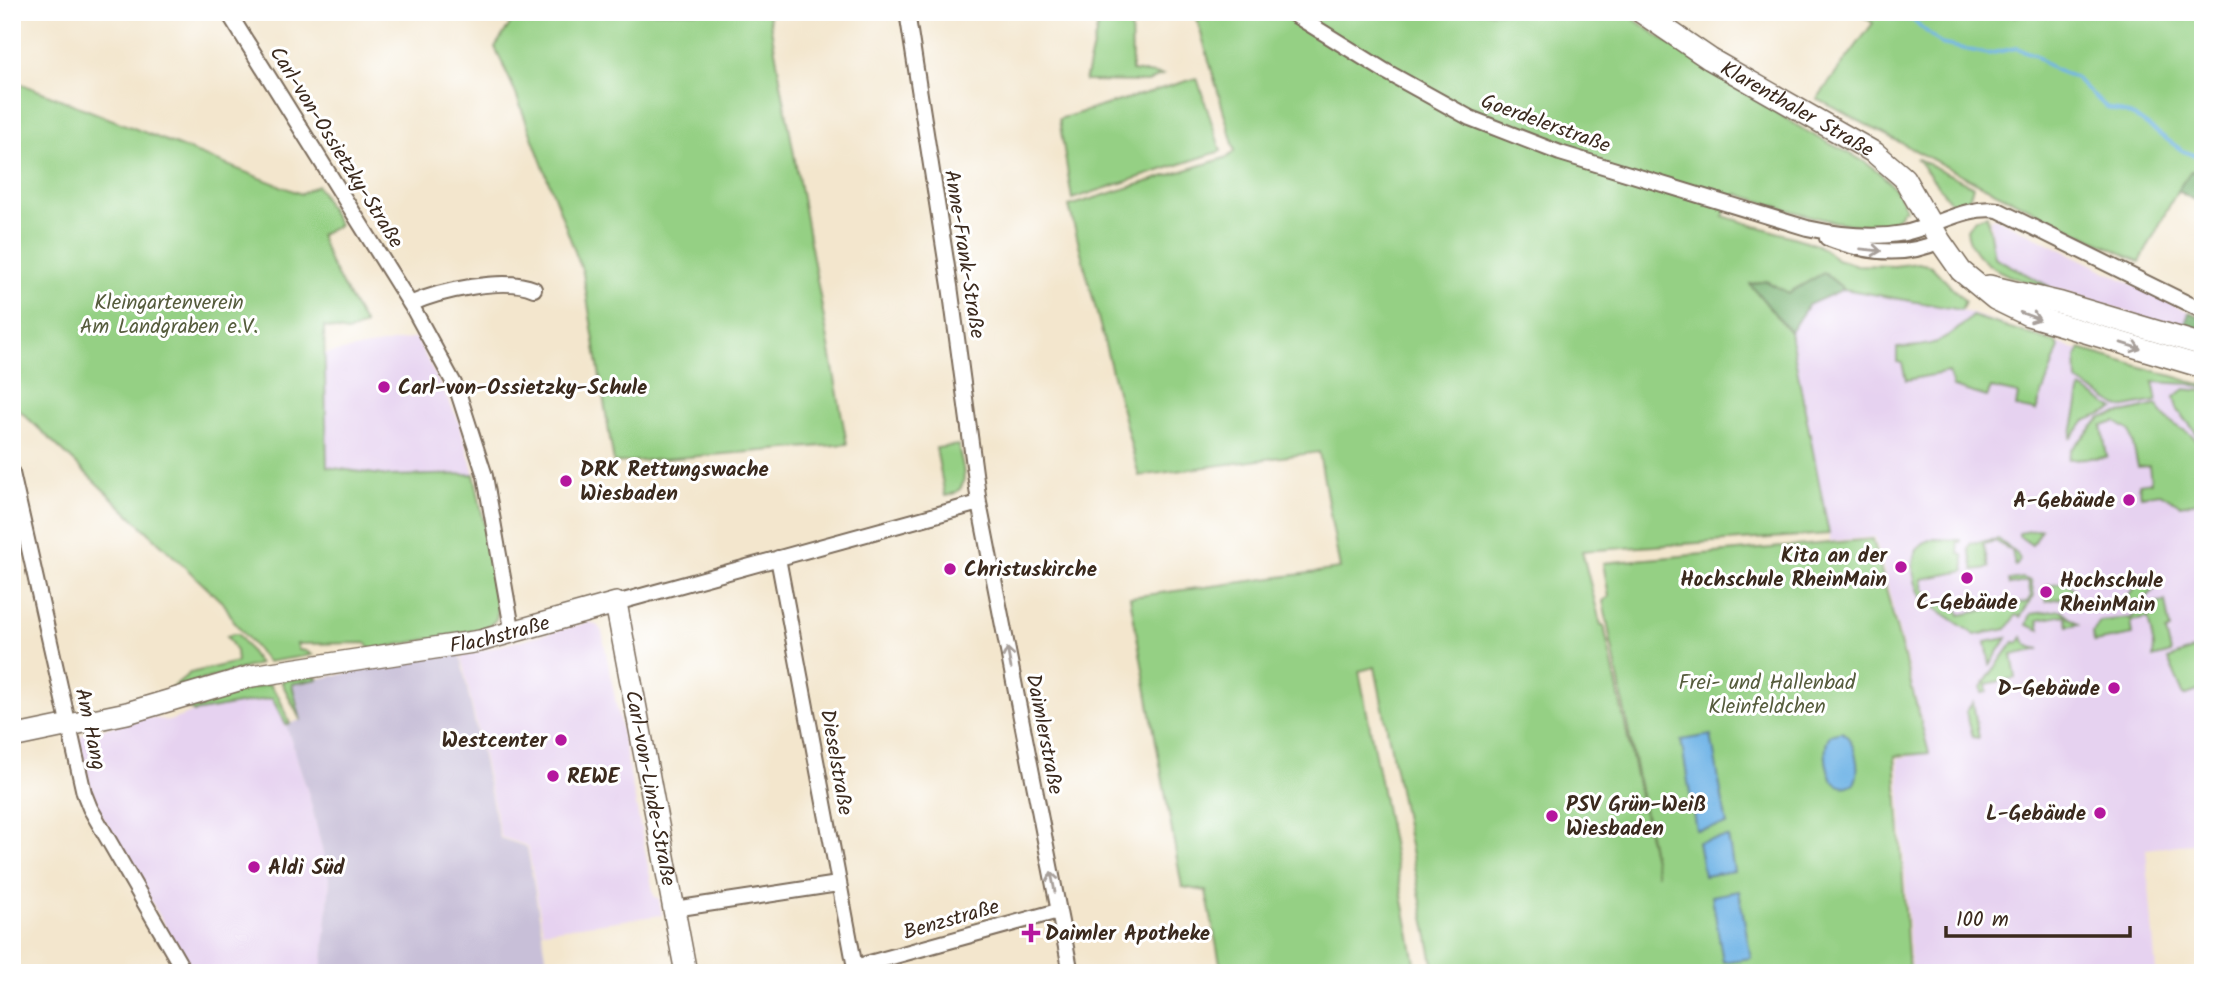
<svg xmlns="http://www.w3.org/2000/svg" width="2215" height="985" viewBox="0 0 2215 985" font-family="Kalam,sans-serif">
  <style>
    .built { fill: #e6d2f0 }
    .industrial { fill: #c8bfd8 }
    .green { fill: #95d084; stroke: #687d51; stroke-width: 2 }
    .forest { fill: #78b272; stroke: #5a6e48; stroke-width: 2 }
    .water { fill: #72b5e7; stroke: #567082; stroke-width: 2 }
    .lines { fill: none; stroke-linecap: round; stroke-linejoin: round }
    .stream { stroke: #72b5e7; stroke-width: 3.5 }
    .street-casing { stroke: #7b6c5b; stroke-width: 18 }
    .secondary-casing { stroke: #7b6c5b; stroke-width: 24 }
    .street { stroke: #fff; stroke-width: 14 }
    .secondary { stroke: #fff; stroke-width: 21 }
    .oneway { stroke: #a79f9a }
    .poi-dot { fill: #b5179e; stroke: #fff; stroke-width: 2.5 }
    .labels { text-anchor: middle; stroke-width: 6; stroke-linejoin: round; paint-order: stroke }
    .street-label { font-size: 21px; fill: #3b2a1e; stroke: #fff }
    .park-label { font-size: 21px; fill: #565c3d; stroke: #fff }
    .poi-label { font-size: 21px; font-weight: bold; fill: #3b2a1e; stroke: #fff; text-anchor: start }
  </style>
  <rect width="100%" height="100%" fill="#fff"/>
  <filter id="ink" filterUnits="userSpaceOnUse"><feTurbulence type="fractalNoise" baseFrequency=".0143" numOctaves="2"/><feDisplacementMap in="SourceGraphic" scale="14" xChannelSelector="R" yChannelSelector="G"/><feConvolveMatrix kernelMatrix="1 2 1 2 8 2 1 2 1" color-interpolation-filters="sRGB"/></filter>
  <filter id="wash" filterUnits="userSpaceOnUse"><feTurbulence type="fractalNoise" baseFrequency=".00686" numOctaves="4" result="noise"/><feDisplacementMap in="SourceGraphic" scale="28" xChannelSelector="R" yChannelSelector="G"/><feGaussianBlur stdDeviation="1.57" result="paint"/><feColorMatrix in="noise" values="0 0 0 0 0 0 0 0 0 0 0 0 0 0 0 0 0 1.4 0 .05"/><feComposite in="paint" operator="in"/></filter>
  <g filter="url(#wash)">
    <rect width="100%" height="100%" fill="#f3e6cd"/>
    <path class="built" d="M1997 218 2189 312 2182 331 2069 292 2050 287 1994 257 1990 219Z
      M1844 289 1961 310 2078 350 2081 349 2203 385V842L2146 849 2156 973H1911L1898 758 1930 753 1875 537 1830 541 1790 332 1808 304Z
      M416 338 459 421 474 474 388 476 327 467 325 354Z
      M589 622 598 626 602 632 654 896 659 899 662 915 543 931 528 846 501 837 461 656Z
      M272 698 286 725 309 795 330 882 322 973H192L98 808 91 792 79 745 81 735 147 717 169 721 194 712Z"/>
    <path class="industrial" d="M459 651 500 838 527 847 549 973H322L330 882 309 795 286 725 301 720 292 684Z"/>
    <path class="green" d="M518 12H768L847 444 614 463 583 273 514 89 495 47Z
      M1101 12H1131L1132 71 1162 75 1148 82 1085 81Z
      M1195 12H1624C1682 54 1742 92 1803 129 1829 145 1860 155 1882 175 1891 183 1903 198 1906 210H1902C1893 250 1764 202 1738 194L1723 216 1816 244 1837 259 1857 265 1894 266 1918 263 1931 266 1965 301 1961 310 1844 289 1824 273 1788 293 1766 281 1751 285 1790 332 1829 534 1582 551 1601 626H1604L1657 875 1603 601 1609 597 1603 563 1873 539 1929 753 1895 756 1909 973H1435L1375 667 1359 671 1417 973H1222L1206 891 1182 887 1130 597 1340 569 1319 452 1139 476 1069 206 1228 157 1235 151Z
      M1856 12H2002L2016 17 2019 12H2203V174L2191 171 2177 191 2140 262 1985 187 1817 99 1873 23Z
      M12 76 19 83 301 194 317 185 339 225 320 235 330 263 365 325 347 332 324 327 327 467 388 476 474 474C478 494 503 607 496 619 493 624 487 627 483 629L370 650 367 643 297 644 299 650 306 651 312 655 267 662 235 623 225 605 12 403Z
      M1197 78 1221 151 1072 199 1059 119Z
      M1916 158 1973 186C1970 199 1968 202 1954 206Z
      M1987 215 1994 257 2050 287C2019 282 1970 267 1967 229L1975 219Z
      M1972 316 2055 342 2059 347 2036 411 2016 407 2018 394 1991 388 1987 397 1953 387 1949 372 1906 380 1902 363 1897 362V348C1935 345 1944 344 1972 316Z
      M2080 349 2203 385V388L2190 384 2153 382 2157 401 2121 408 2077 381 2076 357Z
      M2081 388 2115 409 2085 421 2071 439Z
      M2185 389 2203 391V441L2177 409 2174 397Z
      M2158 405C2165 428 2196 428 2203 451 2206 463 2203 488 2203 501L2180 505 2160 493 2141 496 2139 484 2151 482 2149 466 2138 467 2130 431 2115 422 2102 426 2107 457 2068 459 2071 450 2101 418Z
      M958 445C962 466 974 491 945 496L936 448Z
      M2041 529 2032 545 2019 536V533Z
      M1932 539 1961 540V542H1957L1959 554 1963 555 1965 571 1922 579 1924 590 1930 594 1931 605 1957 601 1960 615 2027 602 2031 596 2028 581 2010 585 2009 580 2023 578 2031 581 2034 596 2020 617 2016 615 2007 629 1975 635 1922 599C1912 578 1905 548 1932 539Z
      M1998 539 2017 554 2020 560 2017 565 2015 566 2012 551 1995 541 1983 544 1989 568 1974 570 1969 549 1971 543Z
      M2146 574 2152 578 2155 589 2139 605 2128 598 2140 575Z
      M2065 582 2072 587 2074 593 2071 596 2046 601 2044 589 2047 585Z
      M2165 601 2170 630 2166 632 2171 653 2153 658 2154 647 2148 618 2131 621 2133 635 2094 642 2093 632 2100 621 2131 618 2145 605Z
      M2061 610 2078 624 2068 626 2065 615 2038 620 2040 630 2027 625 2031 614Z
      M233 634H238L259 664 170 689 190 673 237 662 236 651 227 636Z
      M2022 637C2027 645 2030 648 2040 649L2012 655 2016 678 1986 684 1987 692 1982 693 1981 687 2014 642 2018 643Z
      M2007 638 1990 665 1986 642Z
      M2203 646V689L2184 696 2168 659Z
      M314 675 318 679 292 684 301 721 281 681Z
      M269 684 279 697 290 724 286 725 272 698 194 712 188 708 190 704Z
      M1973 702 1979 738 1973 737 1966 712Z"/>
    <path class="forest" d="M2191 171 2203 174V204L2177 191Z
      M1824 273 1844 289 1808 305 1790 332 1750 284 1766 281 1788 293Z
      M2189 312 2203 318V337L2182 331Z"/>
    <path class="water" d="M1842 732C1855 740 1861 769 1855 782 1829 802 1819 750 1830 735Z
      M1711 735 1727 825 1696 830 1681 740Z
      M1728 837 1734 871 1704 876 1698 842Z
      M1739 891 1751 958 1723 962 1712 896Z"/>
    <g class="lines">
      <path class="stream" d="M1882 12 1891 18 1913 20 1941 44 1988 54 2016 48 2035 55 2053 69 2074 77 2107 108 2134 116 2183 151 2203 158"/>
    </g>
  </g>
  <g filter="url(#ink)">
    <g class="lines">
      <g class="street-casing">
        <path id="street" d="M228 12 414 310 457 389 485 476 513 634
          M907 12 950 286 979 503 1071 973
          M1290 12 1385 71 1470 118 1560 153 1807 228C1839 235 1871 239 1904 233 1935 227 1966 205 1998 210L2203 311
          M1827 238C1863 252 1904 258 1940 241
          M410 304C439 291 505 276 534 289
          M12 473 84 793 90 808 185 973
          M778 558 856 973
          M616 603 979 503
          M674 909 838 884
          M855 967 1058 911"/>
      </g>
      <g class="secondary-casing">
        <g id="secondary">
          <path id="s1" d="M1641 12 1710 59 1875 153 1904 178 1940 241 1961 271 1995 299 2028 315 2203 367"/>
          <path d="M1989 286 2061 303 2203 345"/>
          <path id="s2" d="M12 737 127 713 252 676 480 641 616 603 686 973"/>
        </g>
      </g>
      <use href="#street" class="street"/>
      <use href="#secondary" class="secondary"/>
    </g>
    <defs><path id="oneway-shaft" d="M-6 0H5M1.5-3L5.5 0L1.5 3" fill="none" stroke-width="1.6" stroke-linecap="round" stroke-linejoin="round" transform="scale(1.75)"/></defs>
    <g class="oneway">
      <use href="#oneway-shaft" transform="translate(1871 250) rotate(6)"/>
      <use href="#oneway-shaft" transform="translate(2030 316) rotate(20)"/>
      <use href="#oneway-shaft" transform="translate(2131 346) rotate(17)"/>
      <use href="#oneway-shaft" transform="translate(1009 658) rotate(-101)"/>
      <use href="#oneway-shaft" transform="translate(1053 882) rotate(-101)"/>
    </g>
  </g>
  <g class="poi-dot">
    <circle cx="384" cy="387" r="7"/>
    <circle cx="566" cy="481" r="7"/>
    <circle cx="2129" cy="500" r="7"/>
    <circle cx="1901" cy="567" r="7"/>
    <circle cx="950" cy="569" r="7"/>
    <circle cx="1967" cy="578" r="7"/>
    <circle cx="2046" cy="592" r="7"/>
    <circle cx="2114" cy="688" r="7"/>
    <circle cx="561" cy="740" r="7"/>
    <circle cx="553" cy="776" r="7"/>
    <circle cx="2100" cy="813" r="7"/>
    <circle cx="1552" cy="816" r="7"/>
    <circle cx="254" cy="867" r="7"/>
    <path d="M1027.5 922.5h7v7h7v7h-7v7h-7v-7h-7v-7h7z"/>
  </g>
  <g class="labels">
    <g class="street-label">
      <text dy="7" stroke="none"><textPath href="#s1" startOffset="184">Klarenthaler Straße</textPath></text>
      <text transform="translate(1546 123) rotate(20)" y="7">Goerdelerstraße</text>
      <text transform="translate(337 147) rotate(58)" y="7">Carl-von-Ossietzky-Straße</text>
      <text transform="translate(965 254) rotate(81)" y="7">Anne-Frank-Straße</text>
      <text dy="7" stroke="none"><textPath href="#s2" startOffset="499">Flachstraße</textPath></text>
      <text transform="translate(91 729) rotate(78)" y="7">Am Hang</text>
      <text transform="translate(1045 734) rotate(79)" y="7">Daimlerstraße</text>
      <text transform="translate(837 762) rotate(80)" y="7">Dieselstraße</text>
      <text dy="7" stroke="none"><textPath href="#s2" startOffset="808">Carl-von-Linde-Straße</textPath></text>
      <text transform="translate(951 919) rotate(-16)" y="7">Benzstraße</text>
    </g>
    <g class="park-label">
      <text x="169" y="309">Kleingartenverein<tspan x="169" dy="24">Am Landgraben e.V.</tspan></text>
      <text x="1767" y="689">Frei- und Hallenbad<tspan x="1767" dy="24">Kleinfeldchen</tspan></text>
    </g>
    <g class="poi-label">
      <text x="398" y="394">Carl-von-Ossietzky-Schule</text>
      <text x="580" y="476">DRK Rettungswache<tspan x="580" dy="24">Wiesbaden</tspan></text>
      <text x="2115" y="507" text-anchor="end">A-Gebäude</text>
      <text x="1887" y="562" text-anchor="end">Kita an der<tspan x="1887" dy="24">Hochschule RheinMain</tspan></text>
      <text x="964" y="576">Christuskirche</text>
      <text x="2060" y="587">Hochschule<tspan x="2060" dy="24">RheinMain</tspan></text>
      <text x="1967" y="609" text-anchor="middle">C-Gebäude</text>
      <text x="2100" y="695" text-anchor="end">D-Gebäude</text>
      <text x="547" y="747" text-anchor="end">Westcenter</text>
      <text x="567" y="783">REWE</text>
      <text x="1566" y="811">PSV Grün-Weiß<tspan x="1566" dy="24">Wiesbaden</tspan></text>
      <text x="2086" y="820" text-anchor="end">L-Gebäude</text>
      <text x="268" y="874">Aldi Süd</text>
      <text x="1045" y="940">Daimler Apotheke</text>
    </g>
  </g>
  <rect width="2215" height="985" fill="none" stroke="#fff" stroke-width="42"/>
  <path d="M1946 926v10h184v-10" fill="none" stroke="#3b2a1e" stroke-width="3.5"/>
  <text x="1956" y="926" font-size="21" fill="#3b2a1e" stroke="#ffffff" stroke-width="5" paint-order="stroke">100 m</text>
</svg>
